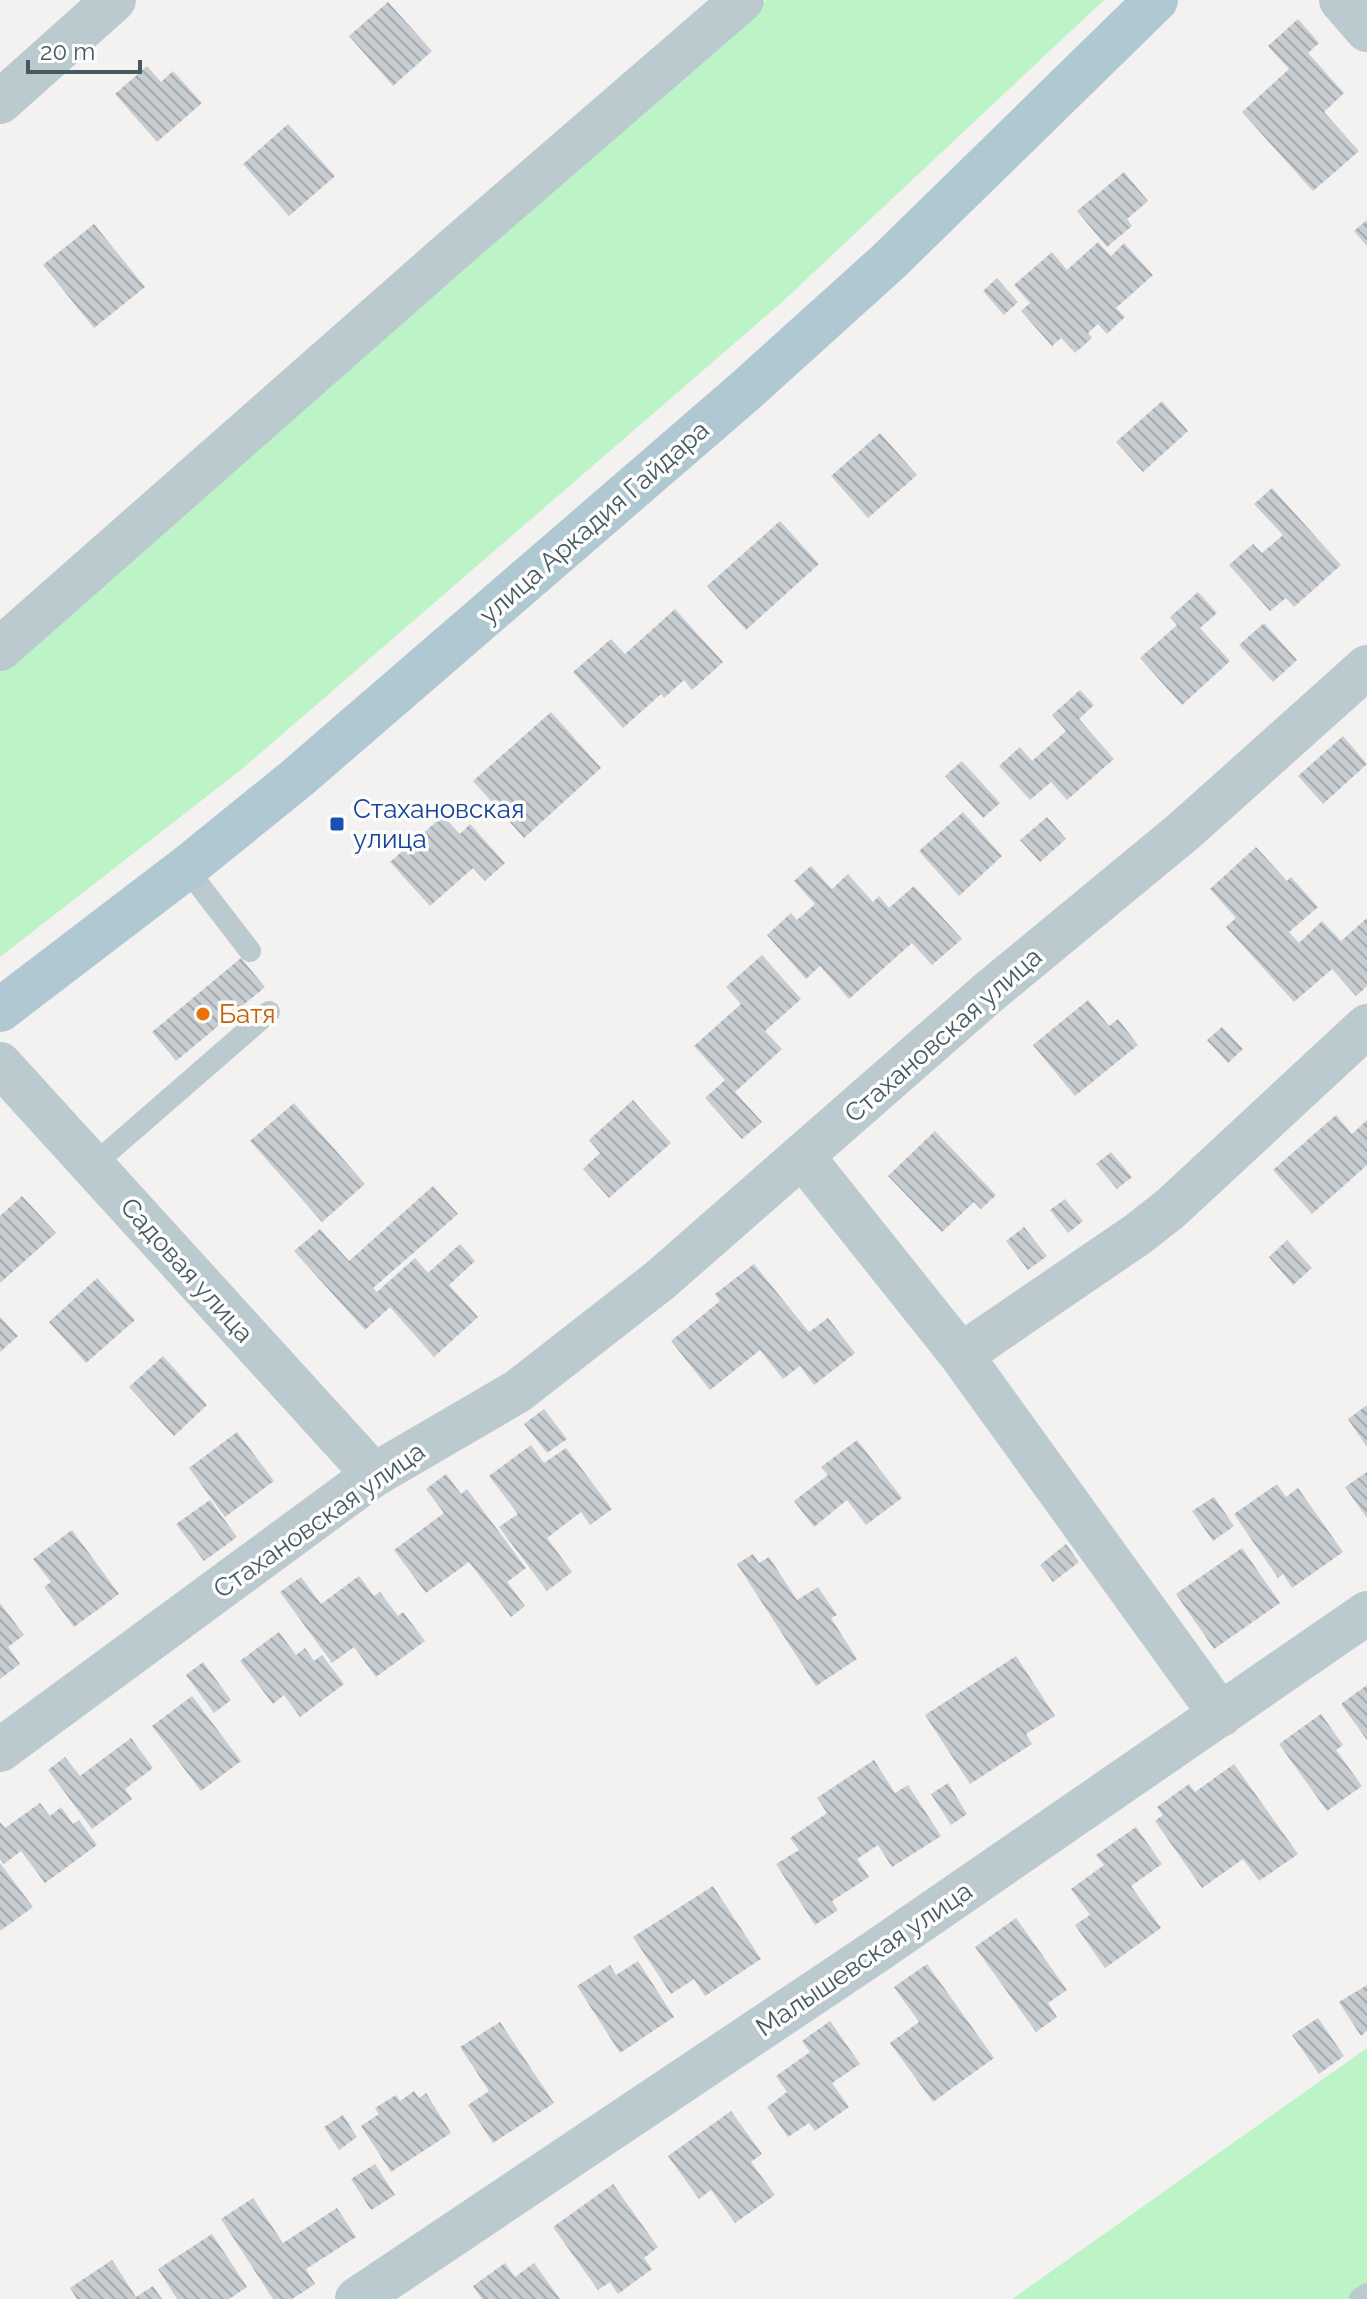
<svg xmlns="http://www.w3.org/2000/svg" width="1367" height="2299" viewBox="0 0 1367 2299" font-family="Raleway,sans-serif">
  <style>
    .green { fill: #bdf4c7 }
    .building { fill: url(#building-back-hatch) }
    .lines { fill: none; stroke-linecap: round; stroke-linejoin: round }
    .lane { stroke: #bbcacf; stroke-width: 22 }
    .street { stroke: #bbcacf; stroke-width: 44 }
    .primary { stroke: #afc8d2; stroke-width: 44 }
    .transit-dot { fill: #1a4fb4; stroke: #fff; stroke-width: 3 }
    .food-dot { fill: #e8710a; stroke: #fff; stroke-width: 3 }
    .labels { text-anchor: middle; stroke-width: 7; stroke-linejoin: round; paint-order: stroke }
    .street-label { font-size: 26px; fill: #475a61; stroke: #fff }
    .transit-label { font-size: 26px; fill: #164399; stroke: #fff; text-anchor: start }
    .food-label { font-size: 26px; fill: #c56008; stroke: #fff; text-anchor: start }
  </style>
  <defs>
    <pattern id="building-back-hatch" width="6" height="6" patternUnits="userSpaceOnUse" patternTransform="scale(2)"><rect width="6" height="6" fill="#c8cdd2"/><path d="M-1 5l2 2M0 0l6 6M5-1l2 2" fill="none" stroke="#a4a9ae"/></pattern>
  </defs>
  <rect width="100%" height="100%" fill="#f4f1f1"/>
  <path class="green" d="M767 0H1104L780 304 242 769 0 957V667Z
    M1367 2048V2299H1012Z"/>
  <path class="building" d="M388 2 432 51 393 86 349 36Z
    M1298 19 1319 43 1308 53 1344 93 1324 112 1359 151 1313 191 1242 112 1289 69 1268 46Z
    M147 66 161 82 173 71 202 103 157 142 115 94Z
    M288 124 335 176 289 216 243 164Z
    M1124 172 1148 201 1127 219 1132 226 1107 247 1077 211Z
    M1367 220V246L1354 231Z
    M94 224 145 287 94 328 43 265Z
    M1098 242 1111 256 1124 243 1153 275 1116 308 1125 317 1107 334 1098 324 1088 333 1092 338 1075 353 1061 338 1052 346 1021 311 1030 303 1014 285 1052 252 1067 270Z
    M997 278 1018 302 1004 315 983 291Z
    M1162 401 1188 431 1143 472 1116 442Z
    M880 433 917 475 868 518 831 476Z
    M1272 488 1341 565 1294 607 1286 598 1270 611 1229 565 1253 544 1262 553 1283 535 1254 504Z
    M780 521 819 564 746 630 707 586Z
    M1198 592 1217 613 1200 628 1230 661 1182 705 1140 658 1177 625 1170 617Z
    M675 609 723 662 692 690 684 680 664 698 661 694 623 728 573 672 611 639 625 654Z
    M1264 623 1297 660 1273 682 1239 645Z
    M1080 690 1094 705 1079 719 1114 759 1067 800 1051 782 1030 800 999 766 1020 747 1032 761 1066 731 1052 715Z
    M551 712 601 768 524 838 473 781Z
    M1343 736 1367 764 1323 804 1298 776Z
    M962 761 1000 803 983 818 945 776Z
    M963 812 1002 856 959 896 919 851Z
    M443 816 460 834 470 824 505 863 485 881 473 868 430 906 390 862Z
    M1047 817 1066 839 1040 862 1020 840Z
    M1256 847 1287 881 1291 877 1318 907 1289 932 1299 943 1322 921 1341 941 1367 918V986L1356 996 1332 969 1294 1002 1226 927 1236 918 1210 889Z
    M811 866 832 889 848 874 873 902 879 896 889 908 914 886 962 939 932 965 912 943 849 999 820 966 806 979 767 935 791 913 797 920 815 904 794 881Z
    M762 955 801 999 765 1031 782 1049 735 1092 762 1122 742 1139 705 1098 725 1080 694 1046 741 1004 726 987Z
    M241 958 265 987 176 1061 152 1032Z
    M1088 1000 1109 1026 1118 1019 1138 1045 1075 1096 1033 1045Z
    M1222 1027 1243 1049 1228 1063 1207 1040Z
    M633 1100 671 1143 609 1198 583 1169 600 1153 589 1140Z
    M294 1103 365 1184 322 1222 250 1141Z
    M1336 1115 1352 1134 1367 1120V1165L1312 1214 1273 1170Z
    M935 1131 996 1195 981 1209 974 1202 942 1232 888 1176Z
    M1111 1152 1132 1177 1117 1189 1096 1164Z
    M433 1186 458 1214 373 1288 377 1292 415 1258 428 1273 460 1244 475 1261 449 1285 478 1317 434 1357 390 1307 365 1330 294 1251 320 1229 349 1261Z
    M22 1196 56 1233 0 1283V1216Z
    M1065 1199 1083 1221 1068 1233 1050 1210Z
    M1024 1227 1047 1256 1028 1270 1006 1241Z
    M1287 1240 1312 1268 1293 1285 1269 1257Z
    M754 1264 809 1332 828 1318 855 1353 814 1385 800 1366 783 1379 760 1350 710 1390 671 1341 720 1301 715 1294Z
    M97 1278 135 1320 86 1363 49 1322Z
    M0 1317 18 1336 0 1352Z
    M163 1356 207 1405 174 1436 129 1387Z
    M1367 1405V1447L1348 1419Z
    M544 1409 567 1439 547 1453 524 1424Z
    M237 1432 274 1481 225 1517 189 1468Z
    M857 1440 902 1498 866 1525 847 1500 814 1527 794 1501 828 1475 821 1467Z
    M531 1445 544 1463 566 1448 612 1509 590 1525 581 1512 547 1538 572 1572 547 1591 499 1527 518 1514 489 1476Z
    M1367 1472V1518L1345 1487Z
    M446 1474 461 1494 467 1489 526 1568 507 1582 525 1606 511 1617 469 1562 426 1593 394 1550 444 1513 426 1489Z
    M1277 1484 1286 1497 1298 1488 1343 1552 1292 1588 1283 1574 1278 1578 1234 1514Z
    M1214 1497 1234 1526 1213 1541 1192 1511Z
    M210 1500 237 1537 204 1561 176 1524Z
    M72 1530 119 1594 74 1627 44 1587 51 1582 33 1559Z
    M1066 1544 1079 1562 1053 1582 1040 1565Z
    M1242 1548 1280 1603 1214 1649 1176 1594Z
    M753 1554 759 1563 769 1557 797 1600 818 1587 837 1615 831 1618 857 1659 816 1686 737 1564Z
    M359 1576 374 1596 380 1592 398 1616 403 1612 425 1641 376 1677 354 1647 332 1663 280 1592 301 1577 321 1604Z
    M0 1603 24 1635 8 1647 20 1664 0 1679Z
    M279 1632 296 1655 305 1648 314 1661 322 1655 344 1684 300 1717 284 1695 273 1704 240 1661Z
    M1016 1656 1055 1716 1026 1734 1032 1744 970 1784 925 1715Z
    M203 1662 231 1700 214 1713 186 1675Z
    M1367 1685V1740L1341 1704Z
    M192 1696 241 1761 201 1791 152 1726Z
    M1321 1714 1343 1745 1336 1750 1362 1786 1327 1811 1279 1744Z
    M131 1738 153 1768 125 1789 132 1799 92 1829 48 1770 65 1757 80 1776Z
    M874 1760 895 1793 908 1785 941 1836 892 1867 878 1845 857 1859 869 1877 832 1901 838 1910 815 1925 776 1864 799 1850 790 1838 827 1813 817 1798Z
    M1234 1764 1298 1854 1259 1881 1243 1859 1202 1888 1155 1821 1163 1815 1157 1807 1189 1784 1195 1792Z
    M948 1783 967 1814 951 1825 931 1794Z
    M40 1803 50 1816 61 1807 73 1824 79 1820 97 1845 45 1883 21 1851 4 1864 0 1859V1822L5 1828Z
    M1136 1827 1162 1864 1131 1886 1161 1928 1105 1968 1075 1925 1090 1915 1071 1889 1104 1865 1096 1855Z
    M0 1863 33 1907 0 1931Z
    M713 1886 761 1959 705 1996 694 1979 671 1994 633 1937Z
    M1016 1918 1067 1990 1048 2003 1057 2017 1036 2032 975 1947Z
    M638 1961 674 2017 620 2053 577 1986 610 1965 616 1975Z
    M927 1964 994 2058 933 2102 890 2043 919 2022 894 1987Z
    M1367 1985V2031L1361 2036 1339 2002Z
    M1318 2018 1344 2056 1319 2074 1292 2035Z
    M830 2021 860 2064 832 2083 849 2107 815 2131 809 2123 788 2137 767 2107 787 2092 776 2076 810 2052 802 2041Z
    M500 2022 554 2103 493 2143 468 2105 489 2091 460 2047Z
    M414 2091 419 2098 426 2093 451 2133 391 2172 361 2126 379 2114 375 2108 396 2095 400 2101Z
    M731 2111 762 2154 751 2162 775 2195 735 2223 711 2190 699 2199 668 2156Z
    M343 2115 357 2137 339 2150 324 2127Z
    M375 2164 395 2195 371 2210 351 2179Z
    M613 2184 658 2247 644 2258 652 2269 618 2294 610 2282 598 2290 553 2227Z
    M253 2198 283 2243 337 2208 356 2237 306 2269 315 2284 292 2299H273L221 2219Z
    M212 2234 247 2287 229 2299H177L158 2269Z
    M112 2260 136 2297 153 2286 162 2299H77L70 2288Z
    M505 2263 515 2277 534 2263 560 2299H482L473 2286Z"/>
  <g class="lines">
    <path class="lane" d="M186 868 250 951
      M92 1166 269 1012
      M1360 2299 1367 2294"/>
    <path class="street" d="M1341 0 1367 30
      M0 102 114 0
      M0 649 453 250 742 0
      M0 1064 374 1475
      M803 1157 961 1355 1221 1715
      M961 1355 1138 1234 1171 1208 1367 1026
      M0 1750 374 1475 518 1391 659 1281 989 992 1184 831 1367 667
      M357 2299 878 1950 1367 1613"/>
    <path class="primary" d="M0 1010 186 868 296 779 744 392 888 262 1156 0"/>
  </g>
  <rect class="transit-dot" x="329" y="816" width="16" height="16" rx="4"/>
  <circle class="food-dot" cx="203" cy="1014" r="8"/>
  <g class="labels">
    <g class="street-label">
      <text transform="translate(594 522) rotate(-41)" y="9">улица Аркадия Гайдара</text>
      <text transform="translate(943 1035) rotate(-41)" y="9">Стахановская улица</text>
      <text transform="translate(187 1270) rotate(48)" y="9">Садовая улица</text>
      <text transform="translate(319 1520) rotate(-35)" y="9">Стахановская улица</text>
      <text transform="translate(864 1959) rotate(-34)" y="9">Малышевская улица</text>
    </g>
    <g class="transit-label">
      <text x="353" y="818">Стахановская<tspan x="353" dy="30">улица</tspan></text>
    </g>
    <g class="food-label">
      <text x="219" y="1023">Батя</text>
    </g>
  </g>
  <path d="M28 60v12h112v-12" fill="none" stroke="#475a61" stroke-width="4"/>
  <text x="40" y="60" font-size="24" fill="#475a61" stroke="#ffffff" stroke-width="6" paint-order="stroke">20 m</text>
</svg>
